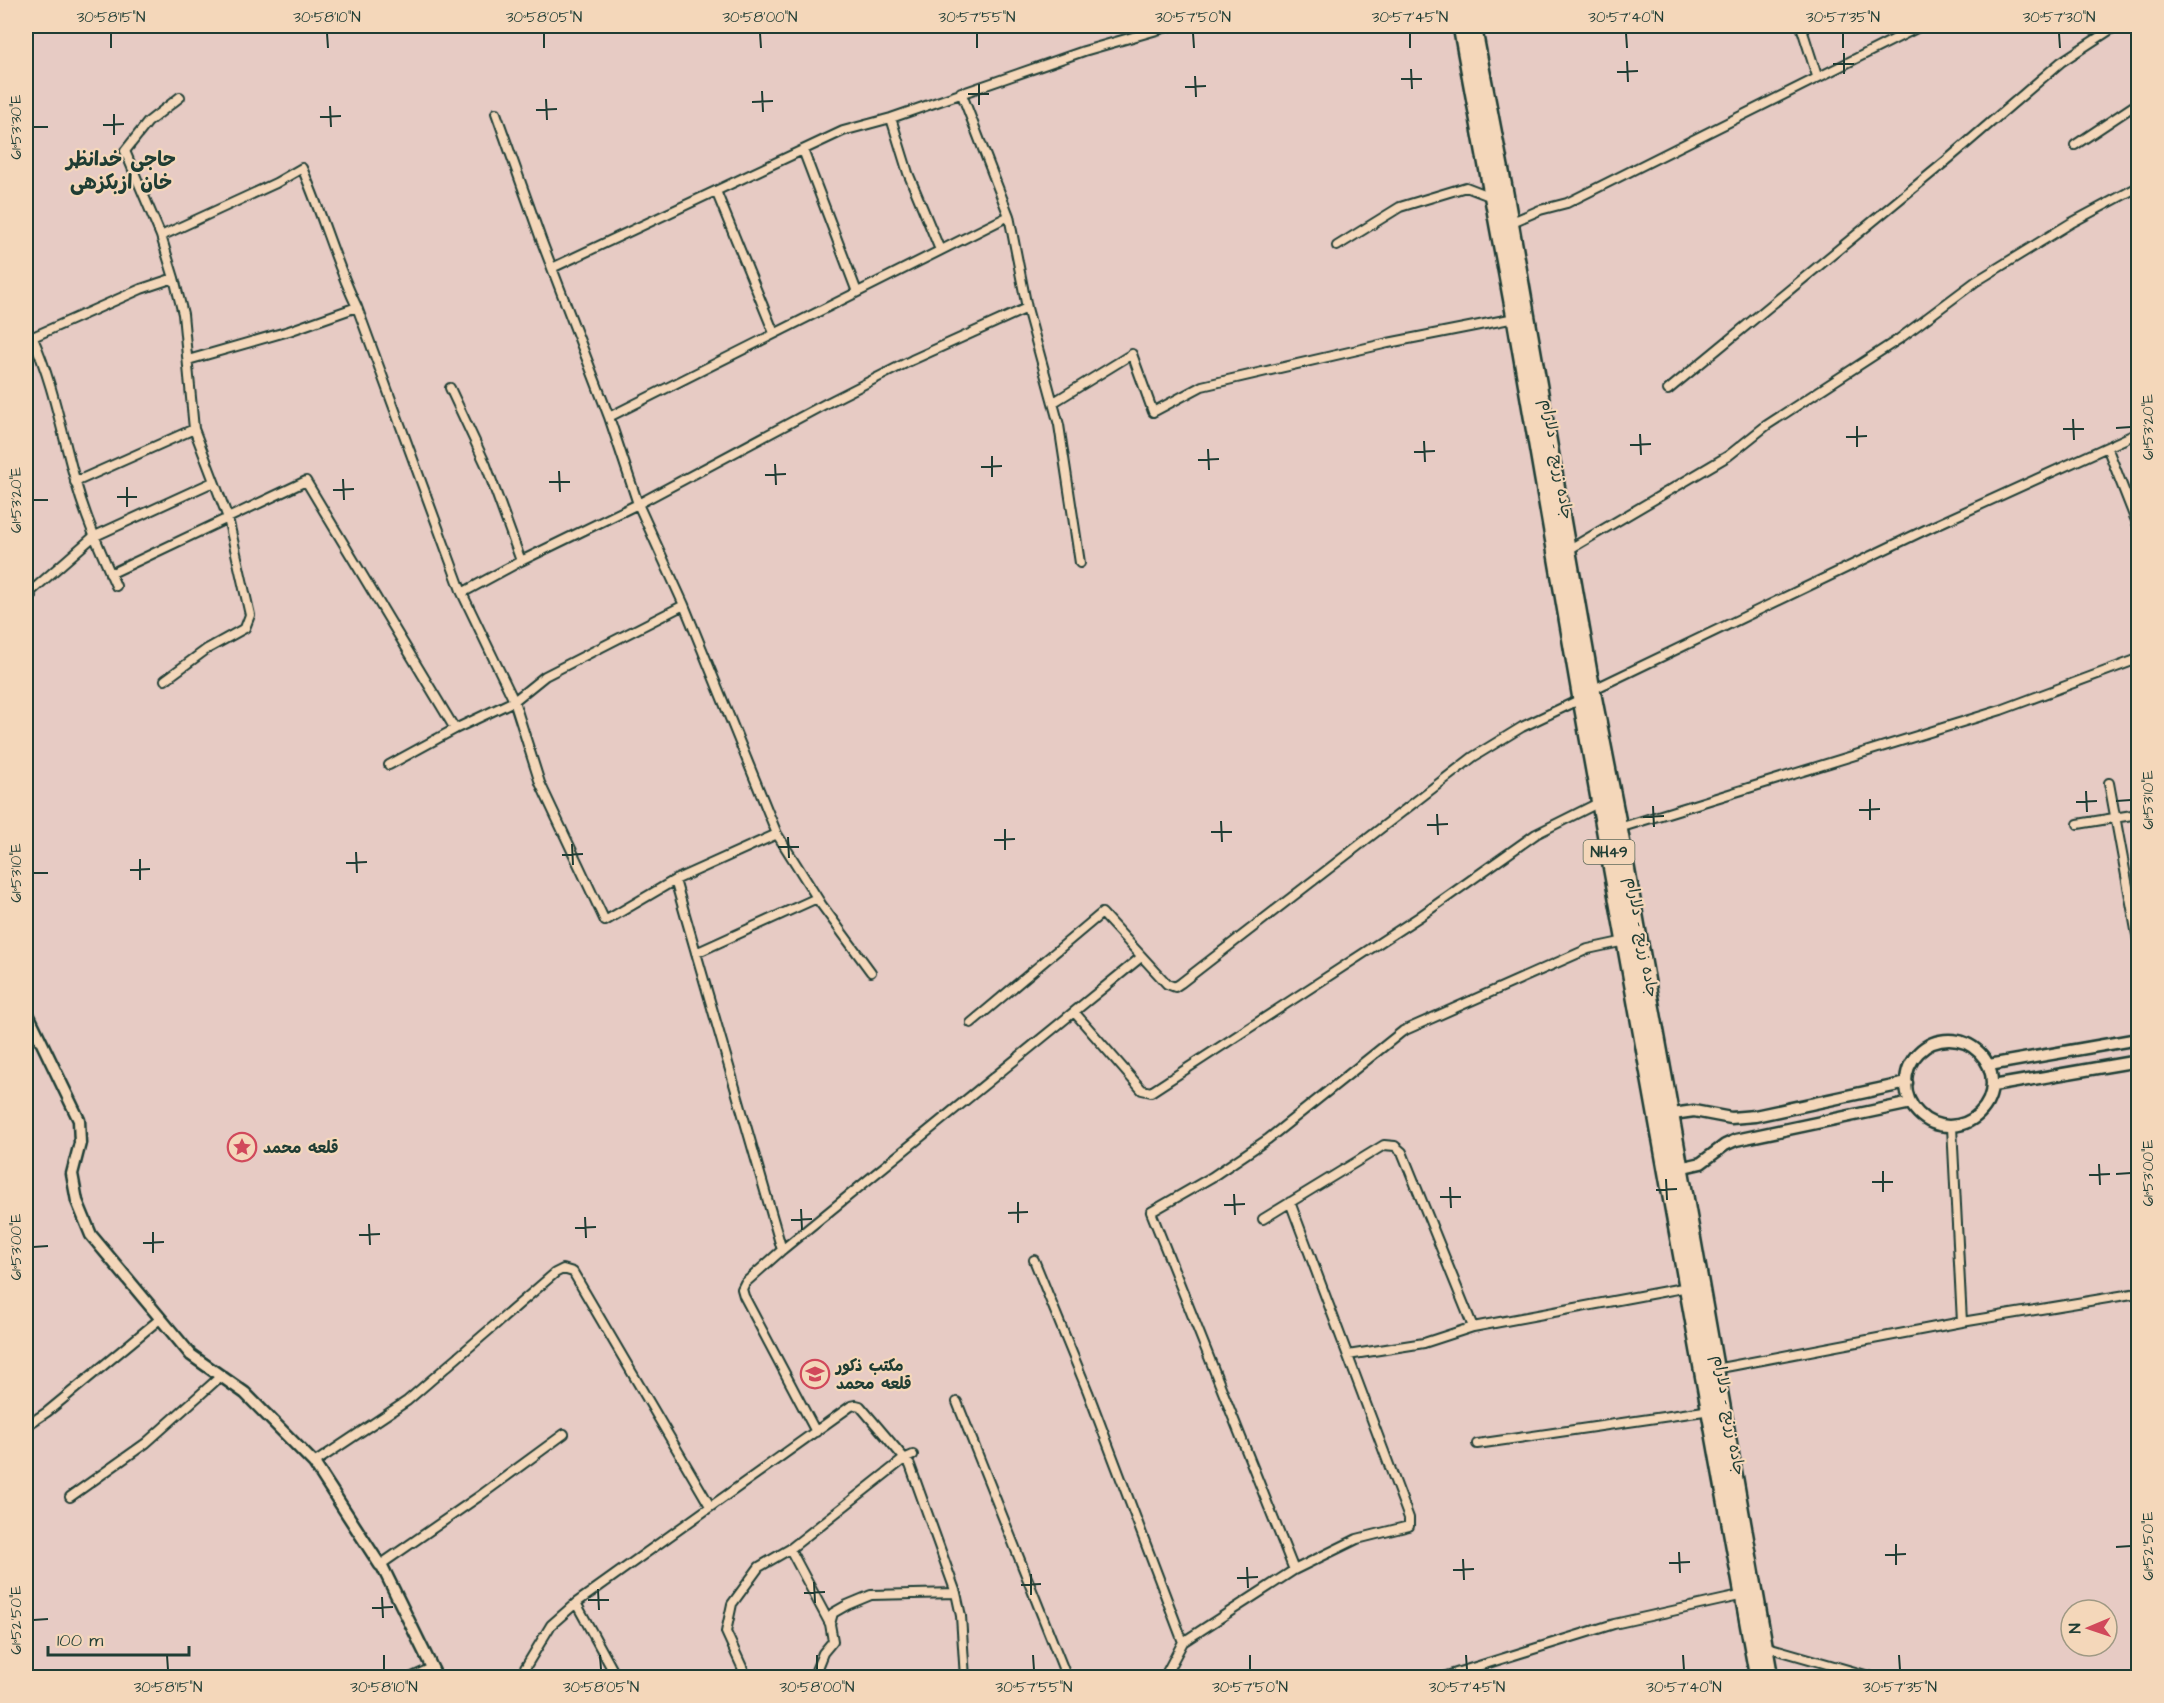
<svg xmlns="http://www.w3.org/2000/svg" width="2164" height="1703" viewBox="0 0 2164 1703" font-family="'Architects Daughter','Playpen Sans Arabic',sans-serif">
  <style>
    .lines { fill: none; stroke-linecap: round; stroke-linejoin: round }
    .street-casing { stroke: #1f3d34; stroke-width: 12 }
    .secondary-casing { stroke: #1f3d34; stroke-width: 15 }
    .highway-casing { stroke: #1f3d34; stroke-width: 20 }
    .street { stroke: #f4d7ba; stroke-width: 8 }
    .secondary { stroke: #f4d7ba; stroke-width: 10 }
    .highway { stroke: #f4d7ba; stroke-width: 15 }
    .ticks { fill: none; stroke: #1f3d34; stroke-width: 2 }
    .labels { text-anchor: middle; stroke-width: 4.5; stroke-linejoin: round; paint-order: stroke }
    .shield { fill: #f4d7ba; stroke: #5f6b5c; stroke-width: 1.5 }
    .shield-label { font-size: 15px; font-weight: bold; fill: #1f3d34 }
    .street-label { font-size: 16px; fill: #1f3d34; stroke: #f4d7ba }
    .poi-label { font-size: 16px; font-weight: bold; fill: #1f3d34; stroke: #f4d7ba; text-anchor: start }
    .quarter-label { font-size: 20px; font-weight: bold; fill: #1f3d34; stroke: #f4d7ba }
    .neatline { fill: none; stroke: #1f3d34; stroke-width: 2 }
    .ticks-label { font-size: 15px; text-anchor: middle; fill: #1f3d34 }
  </style>
  <rect width="100%" height="100%" fill="#e7cbc4"/>
  <filter id="ink" filterUnits="userSpaceOnUse"><feTurbulence type="fractalNoise" baseFrequency=".0167" numOctaves="2"/><feDisplacementMap in="SourceGraphic" scale="12" xChannelSelector="R" yChannelSelector="G"/><feConvolveMatrix kernelMatrix="1 2 1 2 8 2 1 2 1" color-interpolation-filters="sRGB"/></filter>
  <g filter="url(#ink)">
    <g class="lines">
      <g class="street-casing">
        <path id="street" d="M1801 26 1817 76
          M961 92 1009 216 1027 308
          M496 113 542 242 609 417 638 504 684 605 777 834 821 904 871 972
          M891 118 908 173 940 250
          M2075 145 2138 103
          M803 150 857 292
          M716 191 774 333
          M1510 223 1540 210 1567 203 1921 26
          M161 236 276 183 302 168C322 213 335 262 357 307L462 593 514 701 540 783 605 921 675 880 777 834
          M1337 246 1400 207 1466 187 1492 197
          M552 268 843 131 891 118 1084 51 1171 26
          M32 336C53 383 62 434 76 483 86 519 101 552 116 586
          M26 340 141 289 174 278
          M188 360 289 331 357 307
          M450 388 486 465 521 561
          M1668 390 1946 161 2061 62 2116 26
          M1054 402 1132 354 1153 412 1202 386 1388 343 1515 318
          M609 417 1009 216
          M2107 447 2138 526
          M75 482 194 429
          M1568 550 1728 456 1767 425 1899 339 1975 282 2071 223 2138 187
          M110 574 306 481C355 564 406 646 455 729
          M462 593 521 561 638 504 827 403 912 360 1027 308 1059 425 1080 563
          M26 602 31 596 28 594 93 537 213 482
          M165 680 207 649 245 628 250 615 228 518 194 429 183 314 174 278 161 236 125 151 148 122 180 97
          M1592 690 1925 530 2138 433
          M389 765 455 729 514 701 545 676 684 605
          M2109 783 2138 941
          M2078 824 2138 814
          M1619 828 2001 710 2138 659
          M675 880 782 1250
          M696 953 817 898
          M1075 1013 1142 1090 1151 1092 1419 917 1536 834 1600 802
          M971 1023 1102 913 1167 984 1175 987 1181 983 1473 757 1522 727 1581 699
          M1952 1127 1962 1322
          M1263 1219 1384 1145 1395 1146 1402 1152 1473 1327
          M1034 1260 1088 1392 1183 1642
          M1348 1355 1424 1343 1473 1327 1688 1287
          M1715 1369 1962 1322 2138 1293
          M957 1402 1067 1678
          M26 1426 47 1412 161 1318
          M816 1432 744 1296 742 1289 745 1283 782 1250 1140 958
          M1477 1444 1711 1410
          M314 1463 407 1401 555 1273 563 1269 573 1272 710 1506
          M70 1497 146 1443 221 1376
          M790 1549 830 1624
          M380 1565 481 1495 564 1434
          M1294 1570 1151 1212 1212 1177 1268 1139 1403 1031 1588 949 1625 941
          M576 1603 617 1678
          M1764 1646 1876 1678
          M410 1678 432 1668
          M519 1678 551 1625 576 1603 851 1406 856 1405 860 1406 910 1465 956 1593 961 1616 965 1678
          M747 1678 726 1632 732 1604 759 1567 790 1549 904 1459 913 1455
          M813 1678 823 1653 833 1641 830 1624 833 1613 847 1605 871 1595 956 1593
          M1160 1678 1166 1674 1183 1642 1294 1570 1357 1539 1409 1526V1518L1290 1202
          M1440 1678 1614 1624 1744 1595"/>
      </g>
      <g class="secondary-casing">
        <path id="secondary" d="M26 1010 79 1120 80 1143 72 1174 77 1201 91 1235 191 1355 245 1393 314 1463 380 1565 382 1566 437 1678
          M1906 1083a43 43 0 1 1 86 0a43 43 0 1 1-86 0Z
          M1989 1065 2138 1039
          M1993 1086 2138 1061
          M1666 1115 1694 1111 1731 1118 1755 1116 1907 1083
          M1675 1169 1701 1163 1725 1145 1736 1140 1911 1103"/>
      </g>
      <g class="highway-casing">
        <path id="highway" d="M1461 26 1515 318 1581 699 1758 1678
          M1473 26 1505 193 1592 690 1619 828 1664 1077 1770 1678"/>
      </g>
      <use href="#street" class="street"/>
      <use href="#secondary" class="secondary"/>
      <use href="#highway" class="highway"/>
    </g>
  </g>
  <path class="ticks" d="M111 33V48M327 33 328 48M544 33V48M760 33 761 48M977 33V48M1193 33 1194 48M1410 33V48M1626 33 1627 48M1843 33V48M2059 33 2060 48M1844 53V74M1627 61 1628 82M1833 64H1854M1411 69 1412 89M1617 72 1638 71M1195 76 1196 97M1401 79H1422M979 84V105M1185 87 1206 86M762 91 763 112M968 94H989M546 99 547 120M752 102 773 101M330 106 331 127M536 110 557 109M114 114V135M320 117 341 116M103 125 124 124M33 127H48M2073 419 2074 440M1857 426V447M2116 428 2131 427M2063 429H2084M1640 434 1641 455M1846 437 1867 436M1424 441 1425 462M1630 445 1651 444M1208 449 1209 470M1414 452 1435 451M992 456V477M1198 460 1219 459M775 464 776 485M981 467 1002 466M559 471 560 492M765 475 786 474M343 479 344 500M549 482H570M127 487V507M333 490 354 489M117 497H137M33 500H48M2086 791 2087 812M1870 799V820M2116 801 2131 800M2076 802 2097 801M1653 806 1654 827M1859 810 1880 809M1437 814 1438 835M1643 817 1664 816M1221 821 1222 842M1427 825 1448 824M1005 829V850M1211 832H1232M788 837 789 858M994 840 1015 839M572 844 573 865M778 847H799M356 852 357 873M562 855 583 854M140 859V880M346 863 367 862M130 870 150 869M33 873H48M2099 1164 2100 1185M1883 1171V1192M2116 1174 2131 1173M2089 1175 2110 1174M1666 1179 1667 1200M1872 1182H1893M1450 1187 1451 1208M1656 1190 1677 1189M1234 1194 1235 1215M1440 1197H1461M1018 1202V1223M1224 1205 1245 1204M801 1209 802 1230M1008 1213 1028 1212M585 1217 586 1238M791 1220 812 1219M369 1224 370 1245M575 1228 596 1227M153 1232V1253M359 1235 380 1234M143 1243 164 1242M33 1247 48 1246M1896 1544V1565M2116 1547 2131 1546M1679 1552 1680 1573M1885 1555 1906 1554M1463 1559 1464 1580M1669 1563 1690 1562M1247 1567 1248 1588M1453 1570 1474 1569M1031 1574V1595M1237 1578 1258 1577M814 1582 815 1603M1021 1585 1041 1584M598 1589 599 1610M804 1593 825 1592M382 1597 383 1618M588 1600H609M372 1608 393 1607M33 1620 48 1619M167 1655 168 1670M384 1655V1670M600 1655 601 1670M817 1655V1670M1033 1655 1034 1670M1250 1655V1670M1466 1655 1467 1670M1683 1655 1684 1670M1899 1655 1900 1670"/>
  <defs>
    <g id="sight-ring" transform="scale(1.5)"><circle r="9.5" fill="#f4d7ba" stroke="#d1495b" stroke-width="1.5"/><path d="M0-6L1.8-2.2L6-1.7L2.9 1.2L3.7 5.4L0 3.3L-3.7 5.4L-2.9 1.2L-6-1.7L-1.8-2.2Z" fill="#d1495b"/></g>
    <g id="school-ring" transform="scale(1.5)"><circle r="9.5" fill="#f4d7ba" stroke="#d1495b" stroke-width="1.5"/><path d="M0-5L7-2L0 1L-7-2ZM-4 1L0 2.5L4 1V4Q0 6-4 4Z" fill="#d1495b"/></g>
  </defs>
  <g fill-rule="evenodd">
    <use href="#sight-ring" x="242" y="1147"/>
    <use href="#school-ring" x="815" y="1374"/>
  </g>
  <g class="labels">
    <rect class="shield" x="1583.5" y="840" width="51" height="24" rx="4.5"/>
    <g class="shield-label">
      <text x="1609" y="857">NH49</text>
    </g>
    <g class="street-label">
      <text transform="translate(1558 459) rotate(80)" y="6">جاده زرنج - دلارام</text>
      <text transform="translate(1643 937) rotate(80)" y="6">جاده زرنج - دلارام</text>
      <text transform="translate(1730 1415) rotate(80)" y="6">جاده زرنج - دلارام</text>
    </g>
    <g class="poi-label">
      <text x="263" y="1153">قلعه محمد</text>
      <text x="836" y="1371">مکتب ذکور<tspan x="836" dy="18">قلعه محمد</tspan></text>
    </g>
    <g class="quarter-label">
      <text x="121" y="166">حاجی خدانظر<tspan x="121" dy="23">خان ازبکزهی</tspan></text>
    </g>
  </g>
  <rect width="2164" height="1703" fill="none" stroke="#f4d7ba" stroke-width="66"/>
  <g transform="translate(2089 1628) rotate(268)"><circle r="28" fill="#f4d7ba" stroke="#9f9984" stroke-width="1.5"/>
  <path d="M0-4.5L10 22L0 15L-10 22Z" fill="#d1495b"/>
  <text y="-9" font-size="16" font-weight="bold" text-anchor="middle" fill="#1f3d34">N</text>
  </g>
  <path d="M48 1646v9h141v-9" fill="none" stroke="#1f3d34" stroke-width="3"/>
  <text x="57" y="1646" font-size="18" fill="#1f3d34" stroke="#f4d7ba" stroke-width="4.5" paint-order="stroke">100 m</text>
  <rect x="33" y="33" width="2098" height="1637" class="neatline"/>
  <g class="ticks-label">
    <text x="111" y="22">30°58'15"N</text>
    <text x="327" y="22">30°58'10"N</text>
    <text x="544" y="22">30°58'05"N</text>
    <text x="760" y="22">30°58'00"N</text>
    <text x="977" y="22">30°57'55"N</text>
    <text x="1193" y="22">30°57'50"N</text>
    <text x="1410" y="22">30°57'45"N</text>
    <text x="1626" y="22">30°57'40"N</text>
    <text x="1843" y="22">30°57'35"N</text>
    <text x="2059" y="22">30°57'30"N</text>
    <text transform="translate(16 127) rotate(-90)" y="5">61°53'30"E</text>
    <text transform="translate(2148 427) rotate(-90)" y="5">61°53'20"E</text>
    <text transform="translate(16 500) rotate(-90)" y="5">61°53'20"E</text>
    <text transform="translate(2148 800) rotate(-90)" y="5">61°53'10"E</text>
    <text transform="translate(16 873) rotate(-90)" y="5">61°53'10"E</text>
    <text transform="translate(2148 1173) rotate(-90)" y="5">61°53'00"E</text>
    <text transform="translate(16 1247) rotate(-90)" y="5">61°53'00"E</text>
    <text transform="translate(2148 1546) rotate(-90)" y="5">61°52'50"E</text>
    <text transform="translate(16 1620) rotate(-90)" y="5">61°52'50"E</text>
    <text x="168" y="1692">30°58'15"N</text>
    <text x="384" y="1692">30°58'10"N</text>
    <text x="601" y="1692">30°58'05"N</text>
    <text x="817" y="1692">30°58'00"N</text>
    <text x="1034" y="1692">30°57'55"N</text>
    <text x="1250" y="1692">30°57'50"N</text>
    <text x="1467" y="1692">30°57'45"N</text>
    <text x="1684" y="1692">30°57'40"N</text>
    <text x="1900" y="1692">30°57'35"N</text>
  </g>
</svg>
